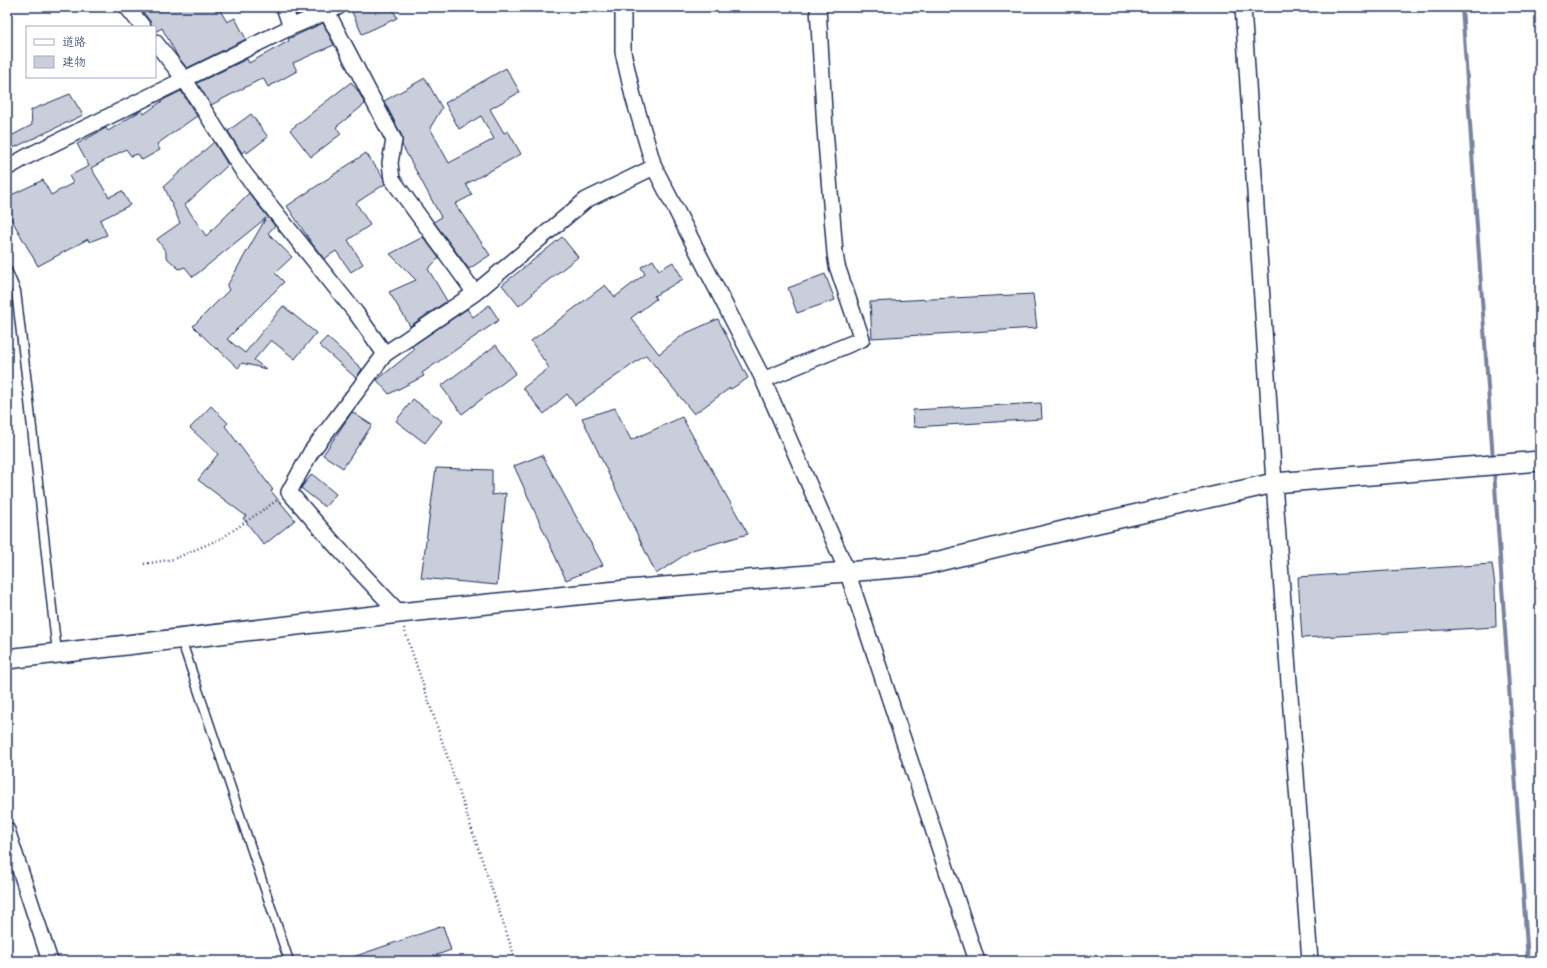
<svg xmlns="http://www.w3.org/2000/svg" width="1547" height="968" viewBox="0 0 1547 968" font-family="Mali,'Klee One',sans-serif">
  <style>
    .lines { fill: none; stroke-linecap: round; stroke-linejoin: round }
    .stream { stroke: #77839f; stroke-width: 4 }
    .building { fill: #caceda; stroke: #1b2f5e }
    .service-casing { stroke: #1b2f5e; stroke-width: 11 }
    .minor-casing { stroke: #1b2f5e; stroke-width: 18 }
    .tertiary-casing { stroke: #1b2f5e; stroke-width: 22 }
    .path { stroke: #1b2f5e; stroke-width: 2.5; stroke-dasharray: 1 3; stroke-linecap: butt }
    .service { stroke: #fff; stroke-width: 8 }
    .minor { stroke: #fff; stroke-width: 15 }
    .tertiary { stroke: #fff; stroke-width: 19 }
  </style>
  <rect width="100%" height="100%" fill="#fff"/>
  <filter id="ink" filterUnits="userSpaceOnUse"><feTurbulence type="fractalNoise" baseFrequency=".025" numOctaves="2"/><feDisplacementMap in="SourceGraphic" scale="8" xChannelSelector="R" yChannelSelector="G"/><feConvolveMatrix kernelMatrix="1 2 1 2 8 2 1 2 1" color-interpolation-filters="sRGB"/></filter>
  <g filter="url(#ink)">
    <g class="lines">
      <path class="stream" d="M1462 7 1493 460
        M1494 471 1528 961"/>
    </g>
    <path class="building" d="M139 7H218L227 22 235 18 246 39 187 68 178 57 162 28 155 32V27H152L150 21Z
      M294 7H315L296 15Z
      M358 7H392L397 18 362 34 351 10Z
      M323 23 334 45 293 63 297 71 268 87 263 78 211 105 197 83 247 59 249 63 289 41 288 39Z
      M506 68 520 92 490 109 504 133 508 131 521 154 466 184 472 195 455 204 490 255 469 269 434 222 441 217 402 145V136L384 101 425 78 442 108 430 128 449 163 494 139 481 116 459 129 445 103Z
      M351 82 358 91 365 104 336 127 341 134 311 157 290 130Z
      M181 91 197 116 157 144 160 150 142 160 138 154 131 156 126 149 91 168 109 197 122 191 130 205 100 220 107 235 89 242 88 239 38 266 9 215 12 213 7 204V197L43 180 51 195 73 183 69 176 89 166 77 144 106 128 108 131 142 110 144 114 165 99Z
      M70 94 83 115 7 151V138L32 125 31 110Z
      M251 114 268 137 247 153 245 150 242 153 228 131Z
      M214 142 228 165 185 205 206 236 249 193 275 226 268 233 292 257 275 273 284 282 227 339 245 353 283 306 316 333 295 359 271 340 254 360 266 369 242 363 238 368 217 348 216 349 193 326 229 290 227 286 266 218 193 277 185 267 179 269 166 257V252L157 239 180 223 164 186Z
      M366 153 383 177 385 184 356 203 370 225 348 240 363 264 351 272 336 251 324 259 311 242 287 206Z
      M423 237 439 258 428 269 447 301 410 326 389 292 416 280 390 254Z
      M562 237 578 257 532 293 533 294 519 306 502 285Z
      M653 260 659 270 673 262 683 279 654 296 656 299 631 318 659 354 684 334 718 319 748 378 731 389 730 388 694 414 646 355 575 405 567 394 544 414 523 388 549 368 531 341 605 285 615 297 645 274 641 267Z
      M825 274 835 300 797 313 788 288Z
      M1033 294 1037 328 872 338 870 302Z
      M489 305 499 320 422 373 424 376 389 394 377 380 414 350 412 346 467 309 473 317Z
      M327 337 362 369 356 378 319 345Z
      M496 345 516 373 462 414 441 386Z
      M413 399 442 421 425 443 396 421Z
      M1041 403 1042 419 914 427 913 410Z
      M211 406 228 423 225 426 273 490 271 491 295 520 264 545 243 518 246 516 198 480 218 454 190 428Z
      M615 408 631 440 682 417 748 534 692 550 656 574 582 418Z
      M352 412 372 425 343 468 323 455Z
      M542 455 603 565 566 580 514 466Z
      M436 468 492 470V495L506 493 497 585 421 578Z
      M312 474 336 494 325 507 301 488Z
      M1492 564 1495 585 1496 627 1302 638 1298 577Z
      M443 926 451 950 420 961H347V959Z"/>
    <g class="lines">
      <g class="service-casing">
        <path id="service" d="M7 270 16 291 28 392 57 653
          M181 639 289 961"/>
      </g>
      <g class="minor-casing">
        <path id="minor" d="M127 7 143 27
          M284 7 291 27
          M623 7V52L633 96 654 167 761 375 847 571 977 961
          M1243 7 1274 483 1310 961
          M327 12 394 140 390 163 392 179 475 293 385 354 311 452 289 492 337 547 399 613
          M155 42 185 80 244 173 356 313 385 354
          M7 168 28 156 291 27 338 7
          M475 293 586 200 654 167
          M763 380 862 339 837 266 835 253 825 129 818 7
          M7 830 50 961"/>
      </g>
      <g class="tertiary-casing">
        <path id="tertiary" d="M7 659 399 613 627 590 919 566 1067 530 1274 483 1540 461"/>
      </g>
      <path class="path" d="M144 564 174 559 222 538 279 499
        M404 628 516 961"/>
      <use href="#service" class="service"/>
      <use href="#minor" class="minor"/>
      <use href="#tertiary" class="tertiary"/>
    </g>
  </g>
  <rect width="1547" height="968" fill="none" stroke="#fff" stroke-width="24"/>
  <rect x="12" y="12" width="1523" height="944" fill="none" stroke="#1b2f5e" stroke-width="1.5" filter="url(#ink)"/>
  <rect x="26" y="26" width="130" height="52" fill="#ffffff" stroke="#a4acbf"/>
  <rect x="34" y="39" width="20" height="6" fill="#ffffff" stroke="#a4acbf"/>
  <text x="62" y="46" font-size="12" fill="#1b2f5e">道路</text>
  <rect x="34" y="56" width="20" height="12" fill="#caceda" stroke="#a4acbf"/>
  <text x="62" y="66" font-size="12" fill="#1b2f5e">建物</text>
</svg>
